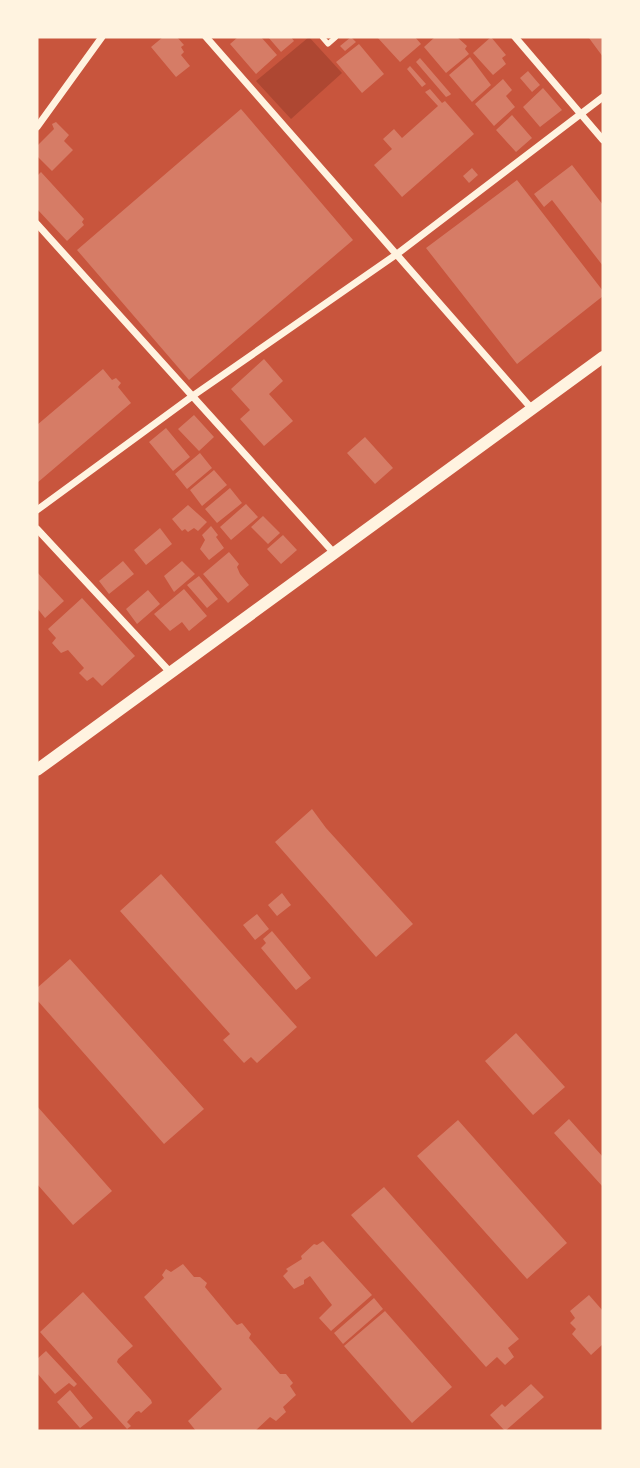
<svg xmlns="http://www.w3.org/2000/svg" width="640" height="1468" viewBox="0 0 640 1468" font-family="Signika,sans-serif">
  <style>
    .green { fill: #ae4732 }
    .building { fill: #d67c66 }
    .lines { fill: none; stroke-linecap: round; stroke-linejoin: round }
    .service { stroke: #fff3e0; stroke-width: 5 }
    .minor { stroke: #fff3e0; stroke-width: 7 }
    .tertiary { stroke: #fff3e0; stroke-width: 12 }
  </style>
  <rect width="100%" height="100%" fill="#c8553d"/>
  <path class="green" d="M309 37 342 73 291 119 256 81Z"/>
  <path class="building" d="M163 37H177L184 45 181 47 184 52 181 55 190 66 176 77 151 47Z
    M238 37H261L277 55 256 74 230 44Z
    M268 37H291L294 41 281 52Z
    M351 37 356 42 345 51 340 46Z
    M377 37H415L421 44 400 62Z
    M435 37H457L467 46 465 49 469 54 446 73 424 47Z
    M491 37 506 55 502 58 506 64 493 75 473 53Z
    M591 37H603V57L589 38Z
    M359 44 384 74 362 93 336 62Z
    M470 57 491 85 472 102 449 75Z
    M420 58 451 94 450 95 446 97 416 62Z
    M410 66 426 84 422 87 407 69Z
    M528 71 540 85 532 92 520 78Z
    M503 79 512 90 506 96 515 107 494 126 475 104Z
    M543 88 562 110 540 127 523 107Z
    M430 89 442 103 445 101 474 134 402 197 374 165 392 149 383 139 394 129 402 138 438 106 425 92Z
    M241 109 353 240 189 380 77 250Z
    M512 115 532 138 516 152 496 130Z
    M56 122 69 135 64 141 73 150 52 171 37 156V146L54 129 52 124Z
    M572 165 603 205V266L552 200 544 207 534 194Z
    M472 168 478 175 469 183 463 176Z
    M41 172 84 219 82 222 84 225 67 241 37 209V176Z
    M517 180 603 291V296L517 364 426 248Z
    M264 359 283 381 269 394 293 421 264 446 240 419 250 410 231 389Z
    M103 369 112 380 116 378 121 383 118 387 131 403 37 483V425Z
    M194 415 214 437 199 451 178 429Z
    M166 428 190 457 173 471 149 442Z
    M365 437 393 468 375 484 347 453Z
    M200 453 212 468 187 489 175 474Z
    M214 470 227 485 202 506 190 490Z
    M230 488 242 503 217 523 205 509Z
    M246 504 258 517 231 540 220 527Z
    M188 505 207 522 198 531 194 528 188 532 185 529 182 531 172 519Z
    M263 516 280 533 268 544 251 527Z
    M211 526 218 535 216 537 224 548 209 560 200 549 205 540 202 535Z
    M160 528 172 544 146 565 134 550Z
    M283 535 297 550 281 564 267 549Z
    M229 552 239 564 237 567 240 574 249 585 228 603 203 574Z
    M123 561 134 574 109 594 99 581Z
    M182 561 195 574 174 592 164 576Z
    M37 572 64 601 45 618 37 608Z
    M199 576 218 599 207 608 187 585Z
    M184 589 207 616 189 631 182 622 170 631 154 614Z
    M148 590 160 604 137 624 126 609Z
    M82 598 135 656 102 686 93 677 87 681 79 673 84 668 68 650 61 653 52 643 56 638 48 629Z
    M312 809 326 828 413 924 376 957 275 842Z
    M161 874 297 1027 257 1063 251 1057 244 1063 223 1040 230 1034 120 911Z
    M282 893 291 905 277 916 268 905Z
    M257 914 269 929 255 940 243 925Z
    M272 931 311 978 296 990 261 948 266 943 263 939Z
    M70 959 204 1109 164 1144 37 1000V988Z
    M516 1033 565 1087 533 1115 485 1061Z
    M37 1106 112 1191 73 1225 37 1184Z
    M569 1119 603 1157V1187L554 1133Z
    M458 1120 567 1243 527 1279 417 1156Z
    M384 1187 519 1339 508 1348 514 1357 505 1365 497 1357 486 1367 351 1215Z
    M323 1241 372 1295 331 1331 319 1318 332 1305 310 1276 304 1280V1284L294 1289 283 1276 288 1271 286 1269 302 1259 301 1256 314 1244 317 1245Z
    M183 1264 194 1277H200L207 1283 205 1287 234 1322 237 1325 242 1323 251 1334 249 1338 280 1374H286L293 1383 290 1386 296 1395 283 1407 286 1412 276 1421 270 1417 255 1431H196L188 1421 222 1389 144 1297 164 1278 162 1275 166 1269 171 1272Z
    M83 1292 133 1346 118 1359 117 1362 151 1400 152 1403 141 1413 139 1411 136 1412 127 1422 131 1426 127 1429 40 1332Z
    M589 1295 603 1311V1344L591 1355 572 1334 576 1329 570 1323 575 1318 570 1311Z
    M374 1298 383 1309 343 1344 334 1333Z
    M385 1311 452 1387 412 1423 344 1346Z
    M46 1351 77 1384 74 1387 69 1383 55 1394 37 1373V1359Z
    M531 1384 544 1397 505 1431 490 1415 502 1404 505 1407Z
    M70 1390 93 1418 80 1428 57 1402Z"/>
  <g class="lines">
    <path class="service" d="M322 37 328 44 336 37"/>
    <path class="minor" d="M206 37 532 409
      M515 37 603 140
      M37 127 102 37
      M37 224 334 553
      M37 510 194 395 397 254 603 97
      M37 529 169 671"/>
    <path class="tertiary" d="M37 770 603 357"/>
  </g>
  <rect width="640" height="1468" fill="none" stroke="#fff3e0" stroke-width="77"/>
</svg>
